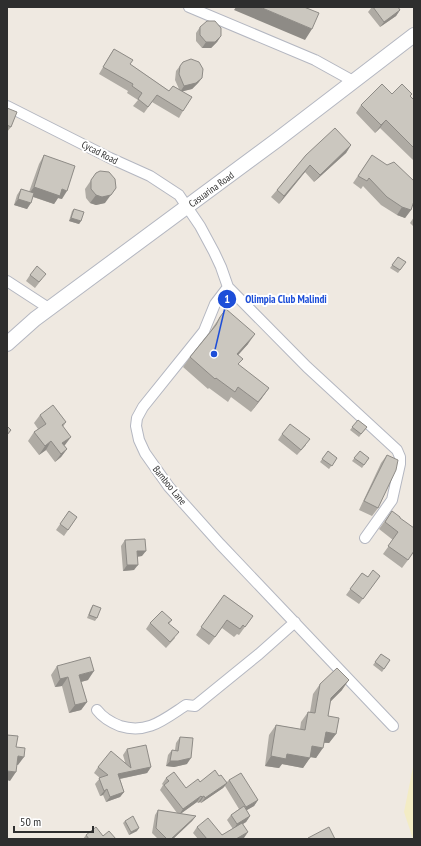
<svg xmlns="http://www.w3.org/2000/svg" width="421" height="846" viewBox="0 0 421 846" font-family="'PT Sans Narrow',sans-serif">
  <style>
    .sand { fill: #f3ecc5 }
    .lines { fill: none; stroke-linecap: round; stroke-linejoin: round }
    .street-casing { stroke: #b4b7c1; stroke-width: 12 }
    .secondary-casing { stroke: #b4b7c1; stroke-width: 16 }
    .street { stroke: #fff; stroke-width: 10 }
    .secondary { stroke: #fff; stroke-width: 14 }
    .wall { fill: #afaba4 }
    .shaded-wall { fill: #8e8b86 }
    .building { fill: #cbc7bf; stroke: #8e8b86 }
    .labels { text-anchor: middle; stroke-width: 4; stroke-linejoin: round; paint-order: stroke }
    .street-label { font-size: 10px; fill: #2e2e2e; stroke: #fff }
    .leader { fill: none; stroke: #1d4ed8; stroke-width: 1.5 }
    .callout-dot { fill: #1d4ed8; stroke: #fff; stroke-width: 1.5 }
    .mark-label { font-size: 12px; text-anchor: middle; font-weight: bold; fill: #fff }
    .callout-label { font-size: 11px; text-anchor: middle; font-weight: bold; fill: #1d4ed8; stroke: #fff; stroke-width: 4; stroke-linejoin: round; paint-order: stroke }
  </style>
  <rect width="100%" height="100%" fill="#efe9e1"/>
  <path class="sand" d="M414 762V839H413L404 812Z"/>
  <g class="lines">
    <g class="street-casing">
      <path id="street" d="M189 7 315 60 353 81
        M7 106 110 158 150 176 179 195 200 226 214 252 221 267 228 287 215 304 204 331 188 351 143 407 137 418 136 426 139 440 145 453 169 487 220 544 393 726
        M7 281 50 309
        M228 287 307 367 397 450 400 457V464L392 500 365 538
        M97 710C103 718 110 722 120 726 146 734 162 721 183 707L186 705 195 706 259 654 295 622"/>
    </g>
    <g class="secondary-casing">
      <path id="secondary" d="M7 344 35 319 277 140 414 35"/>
    </g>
    <use href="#street" class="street"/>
    <use href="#secondary" class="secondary"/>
  </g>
  <path class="wall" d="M372 7H398L400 10 396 16 380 27 368 12Z
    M200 27 221 36 217 42 211 48H202L196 41V33Z
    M114 49 130 64 169 91 173 86 179 89 175 80 176 71 183 62 202 78 198 83 192 89 182 91 183 111 179 118 152 102 144 113 133 106 138 100 127 93 128 91 99 74 110 55Z
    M392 94H412L410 96 414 100V159L413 160 380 128 375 133 356 113 361 105Z
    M7 108 11 127 7 132Z
    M351 145 346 153 314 182 305 172 279 204 271 197 277 190 306 155Z
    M44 155 62 199 58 198 54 204 33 197 27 209 14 205 17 195 21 189 29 192 39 164Z
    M372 155 411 210 405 218 397 215 381 205 363 186 361 189 353 183Z
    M96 173 105 203 96 205 90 203 86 198 85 189Z
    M74 209 81 221 79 224 69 221 72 211Z
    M414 217V227L410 223Z
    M398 257 406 262 398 273 390 268Z
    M30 275 42 279 35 288 26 281Z
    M220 317 248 344 238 355V365L269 388 251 412 231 397 228 402 209 388 208 389 183 367 190 357 210 332 213 327Z
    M40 415 66 422 63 427 64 445 67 449 61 457 55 462 46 450 39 455 28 441 34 432 38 429 34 423Z
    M358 420 367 427 359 437 350 430Z
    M282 434 306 445 297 455 278 440Z
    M328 451 337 458 329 469 320 462Z
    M360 451 369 458 362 468 352 461Z
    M387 455 378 508 372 516 359 510 381 463Z
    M69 511 77 517 64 536 56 530Z
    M392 511 400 518 414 552 402 568 383 554 393 540 379 529Z
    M125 540 142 556 137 557 134 570 123 571 121 546Z
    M362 573 368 577 380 576 359 604 346 595Z
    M224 595 253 616 239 635 237 634 234 637 222 628 209 645 196 635Z
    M93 605 97 618 95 621 87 618 91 608Z
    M172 620 169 624 175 638 166 648 146 629 150 623Z
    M381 654 390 660 382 672 373 665Z
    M57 666 88 680 81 682 87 702 81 710 69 713 62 686 55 687 51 675Z
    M320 684 342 690 330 702 328 716 336 734 329 743H324L316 758 310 757 303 768 282 764 279 768 265 766 269 735 276 725 300 729 301 722 308 712H310L313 694Z
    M180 737 187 764 174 767 166 766 168 755 172 750H175L176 743Z
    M127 749 151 767 147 773 120 779 124 792 120 797 106 802 103 795 100 796 95 784 100 778 94 773 98 767 125 762 123 755Z
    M219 776 227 782 229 780 258 800 254 806 246 810 250 816 246 822 243 824 244 838 242 839H198L193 833 197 827 222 835 233 829 227 820 231 815 239 809 225 786 223 788 201 803 200 802 198 803 197 802 180 814 196 816 192 821 173 839H158L152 833 155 815 158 810 177 813 160 790 163 785 162 784 166 778 186 788 200 782Z
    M125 821 137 831 129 835 123 823Z
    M86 835 116 839H83Z"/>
  <path class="shaded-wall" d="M236 7H260L312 29 305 40 234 10Z
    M400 10 396 16 380 27 384 22Z
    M221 36 217 42 211 48H202L206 42Z
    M202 78 198 83 192 89 180 92 184 86Z
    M386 120 380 128 375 133 381 125Z
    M351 145 346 153 314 182 320 175Z
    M310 165 305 172 279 204 284 196Z
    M34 187 62 189 67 191 62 199 58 198 54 204 28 195Z
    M116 188 105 203 96 205 90 203 96 195Z
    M18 199 31 203 27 209 14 205Z
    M402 207 411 210 405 218 397 215Z
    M71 218 81 221 79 224 69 221Z
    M255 334 248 344 230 364 237 354Z
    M269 388 262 398 251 412 258 402Z
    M71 437 65 445 58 450 62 443Z
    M51 441 46 450 39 455 45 446Z
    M67 449 61 457 55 462 61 454Z
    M137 551H146L142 556 133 557Z
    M127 565H138L134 570 123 571Z
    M94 671 88 680 73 684 79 675Z
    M68 677 62 686 55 687 60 679Z
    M349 680 342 690 324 708 331 698Z
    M87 702 81 710 69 713 75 705Z
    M326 732 336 734 329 743 319 742Z
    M312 746 323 748 316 758 305 756Z
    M287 754 310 758 303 768 282 764 279 768 265 766 271 756Z
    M18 756 24 757 18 765 12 764Z
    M191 758 187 764 174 767 166 766 170 761Z
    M151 767 147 773 114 780 118 774Z
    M7 771 16 772 10 781 7 780Z
    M227 783 223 788 201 803 205 798Z
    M107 789 103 795 100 796 104 791Z
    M124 792 120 797 106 802 110 797Z
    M201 796 197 802 179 815 183 809Z
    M204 796 200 802 198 803 202 797Z
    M258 800 254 806 242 813 246 807Z
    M196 816 192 821 173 839H171Z
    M250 816 246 822 233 830 237 824Z
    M139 828 137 831 129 835 131 832Z
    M248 832 244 838 242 839H236Z"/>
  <path class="building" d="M260 7H304L319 13 312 29Z
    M373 7H398L400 10 384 22Z
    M207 21H215L221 28V36L215 42H206L200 35V27Z
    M114 49 133 60 130 64 169 91 173 86 192 97 183 111 157 95 148 107 138 99 142 93 132 86 133 84 103 67Z
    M191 59 199 62 203 69 202 78 196 83 184 86 179 74 180 66 183 62Z
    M382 84 392 94 402 84 412 94 410 96 414 100V148L386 120 381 125 361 105Z
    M7 108 17 112 11 127 7 125Z
    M335 128 351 145 320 175 310 165 284 196 277 190 306 155Z
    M44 155 75 166 67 191 62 189 60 196 34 187Z
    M372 155 387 165 394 162 414 181V201L411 210 402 207 387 197 369 178 367 181 358 176Z
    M100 171 109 172 115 179 116 188 111 195 102 197 96 195 91 189V180L96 173Z
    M21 189 34 193 31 203 18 199Z
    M74 209 84 212 81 221 71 218Z
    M398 257 406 262 400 270 392 265Z
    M37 266 46 274 39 282 30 275Z
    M226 309 255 334 237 354 243 359 238 364 269 388 258 402 238 387 235 392 216 378 215 379 190 357 216 325 220 317Z
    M53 405 66 422 62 425 71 437 62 443 67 449 61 454 51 441 45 446 34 432 46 424 40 415Z
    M358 420 367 427 361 434 352 427Z
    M290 424 310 439 301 450 282 434Z
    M7 426 11 430 7 435Z
    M328 451 337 458 332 466 322 459Z
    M360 451 369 458 364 465 354 458Z
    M387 455 398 460 396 470 378 508 364 501Z
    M69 511 77 517 68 530 60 524Z
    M392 511 400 517V518L414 528V551L408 560 388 546 398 532 385 522Z
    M145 539 146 551H137L138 565H127L125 540Z
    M373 570 380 576 363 599 350 589 362 573 368 577Z
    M224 595 253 616 245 627 243 625 240 629 227 620 215 637 201 627Z
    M93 605 101 608 97 618 89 615Z
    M162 611 172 620 168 623 179 632 170 642 150 623Z
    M381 654 390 660 384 669 375 662Z
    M90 657 94 671 79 675 87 702 75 705 68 677 60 679 57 666Z
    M337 668 349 680 331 698 328 716 339 718 336 734 326 732 323 748 312 746 310 758 287 754 286 759 271 756 276 725 305 730 308 712 315 713 320 684Z
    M7 735 18 736 16 747 25 748 24 757 18 756 16 772 7 771Z
    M180 737 193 738 191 758 178 761H170L172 750 178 751Z
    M146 745 151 767 118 774 124 792 110 797 107 789 104 791 99 778 108 775 98 767 111 751 131 768 127 749Z
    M215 770 219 776 221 775 227 783 205 798 204 796 202 797 201 796 183 809 164 785 169 781 166 778 174 772 186 788 198 779 200 782Z
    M241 773 258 800 246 807 229 780Z
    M244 806 250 816 237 824 231 815Z
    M158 810 196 816 171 839H167L156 828Z
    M133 816 139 828 131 832 125 821Z
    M208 818 222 835 242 823 248 832 236 839H207L197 827Z
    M96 827 103 836 109 831 116 839H89L86 835Z
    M329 827 335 839H308V838Z"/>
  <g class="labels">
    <g class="street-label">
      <text transform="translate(100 152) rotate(27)" y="4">Cycad Road</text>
      <text transform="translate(211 189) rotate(-36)" y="4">Casuarina Road</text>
      <text transform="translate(170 485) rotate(51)" y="4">Bamboo Lane</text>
    </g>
  </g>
  <path class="leader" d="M214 354L227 299"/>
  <g class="callout-dot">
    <circle cx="214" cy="354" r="4"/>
    <circle cx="227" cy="299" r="10"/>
  </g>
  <g class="mark-label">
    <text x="227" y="303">1</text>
  </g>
  <g class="callout-label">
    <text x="286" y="303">Olimpia Club Malindi</text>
  </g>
  <rect width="421" height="846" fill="none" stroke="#2e2e2e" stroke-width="16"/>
  <path d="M14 826v6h79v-6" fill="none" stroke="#2e2e2e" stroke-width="2"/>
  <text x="20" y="826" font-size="12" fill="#2e2e2e" stroke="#ffffff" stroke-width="3" paint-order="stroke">50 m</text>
</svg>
